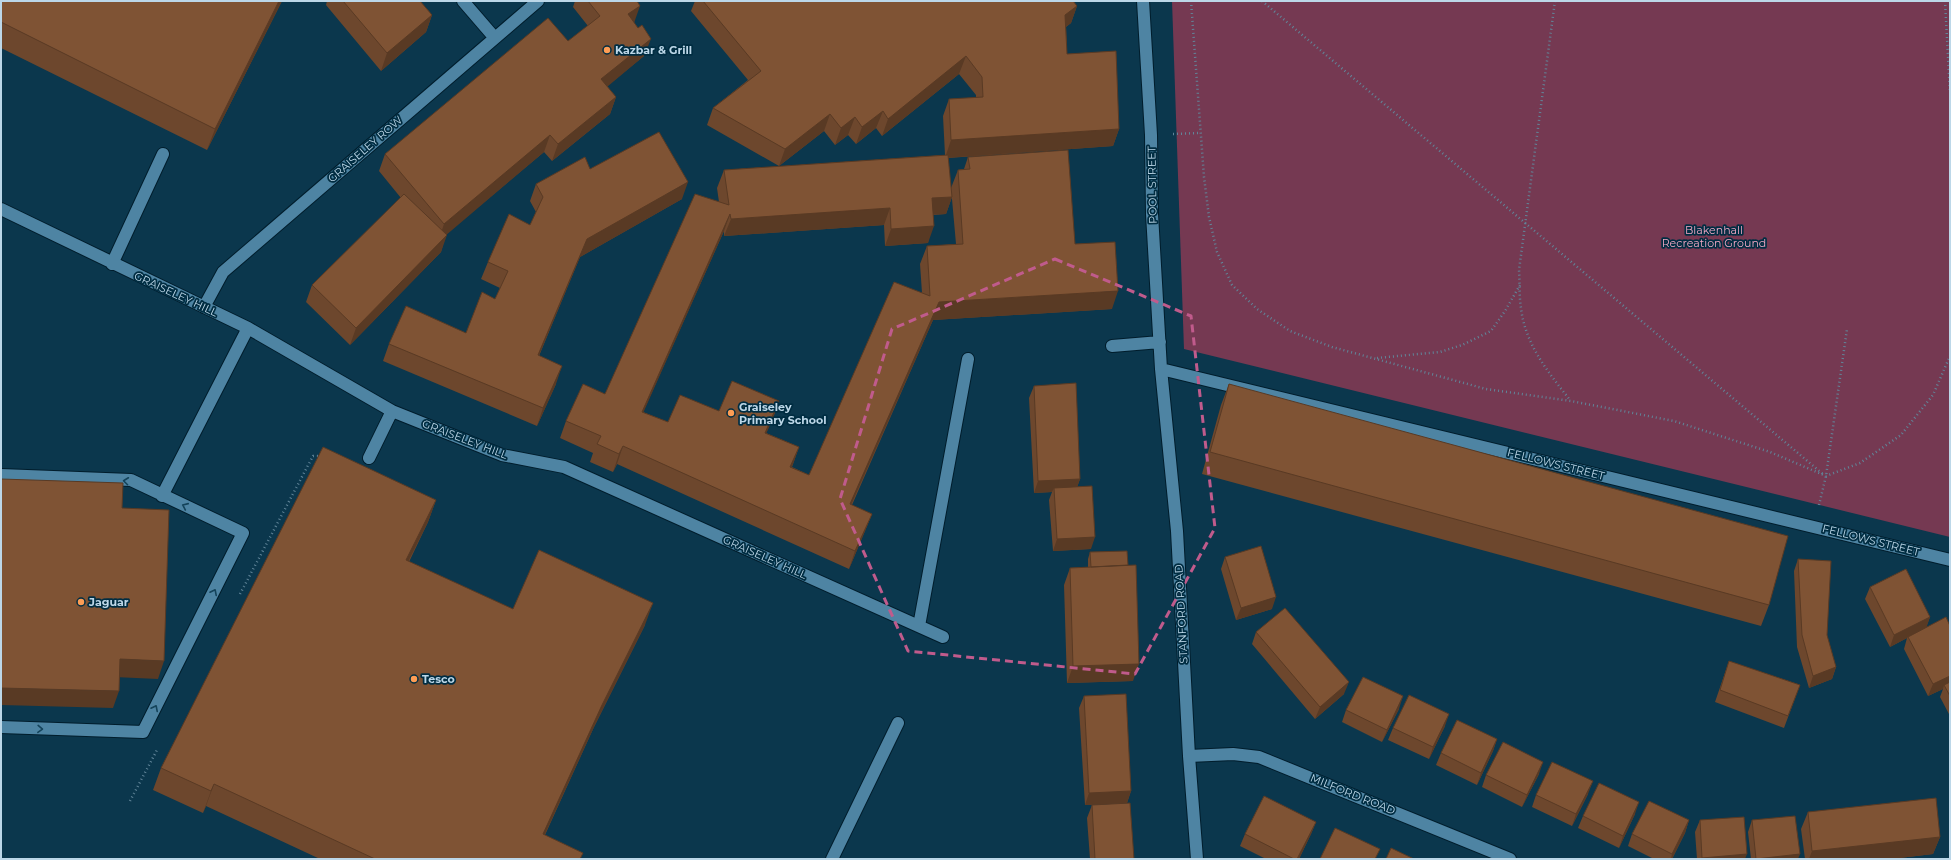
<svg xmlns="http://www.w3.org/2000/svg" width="1951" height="860" viewBox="0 0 1951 860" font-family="Montserrat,sans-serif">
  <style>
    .green { fill: #753952 }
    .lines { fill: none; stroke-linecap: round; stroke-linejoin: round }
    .minor-casing { stroke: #011d2c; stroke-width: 14 }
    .path { stroke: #618599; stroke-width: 2.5; stroke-dasharray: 1 3; stroke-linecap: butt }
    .minor { stroke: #4e84a3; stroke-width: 12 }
    .wall { fill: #6d472d }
    .shaded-wall { fill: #593a24 }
    .building { fill: #7f5334; stroke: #593a24 }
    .oneway { stroke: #14435a }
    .marked { fill: none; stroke: #c05b8c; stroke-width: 3; stroke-dasharray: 8 5; stroke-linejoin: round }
    .poi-dot { fill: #fd9d55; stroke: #002d42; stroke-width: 1.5 }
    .labels { text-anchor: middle; stroke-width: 3.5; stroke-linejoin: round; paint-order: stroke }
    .poi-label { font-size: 11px; font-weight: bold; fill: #bcd7e8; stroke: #002d42; text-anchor: start }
    .street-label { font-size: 11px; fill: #bcd7e8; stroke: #002d42 }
    .park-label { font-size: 11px; fill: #f3a8c4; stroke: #002d42 }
  </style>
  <rect width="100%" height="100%" fill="#0b374d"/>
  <path class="green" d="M1172 1H1950V537L1184 349Z"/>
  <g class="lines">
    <g class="minor-casing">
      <path id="minor" d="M463 1 494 37
        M1143 1 1151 135 1152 214 1161 369 1177 531 1189 756 1197 859
        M1 209 248 328 392 411 502 455 564 467 943 637
        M112 264 163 154
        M204 307 223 272 538 1
        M1112 346 1160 342
        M1161 369 1950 560
        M369 458 392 411
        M1 475 131 480 243 533 143 732 1 727
        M162 496 248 328
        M919 626 968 359
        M1189 756 1233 754 1259 757 1510 859
        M832 859 898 723"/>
    </g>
    <path class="path" d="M1191 1 1204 177 1209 217 1217 252 1232 285 1257 309 1290 331 1332 347 1486 389 1571 401 1674 421 1770 452 1826 476 1860 463 1901 435 1933 395 1950 356
      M1262 1 1824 475
      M1555 1 1519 270C1520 283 1519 296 1521 308 1525 344 1548 372 1570 400
      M1945 1 1950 93
      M1173 134 1200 133
      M1377 358 1440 352 1462 345 1491 331 1505 311 1520 285
      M1819 505 1826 476 1847 329
      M240 594 313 456H322
      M130 801 157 750"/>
    <use href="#minor" class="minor"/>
  </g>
  <path class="wall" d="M1 1H282L207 150 1 48Z
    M327 1H420L432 15 426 32 381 71 326 5Z
    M575 1H637L634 23 644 56 607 86 616 97 610 114 552 161 544 152 446 234 441 252 350 345 306 302 312 285 401 198 379 171 385 154 568 41 588 26 573 7Z
    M695 1H1073L1077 6 1071 23 1066 27 1067 54 1119 129 1113 146 948 158 952 197 946 214 933 215 928 243 885 246 884 225 724 236V231L643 412 668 422 719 411 779 401 773 418 766 433 799 447 792 467 809 475 922 293 920 264 927 246 956 244 951 188 958 170 964 169 968 157 1075 244 1112 309 933 320 852 505 872 514 865 531 849 569 617 464 613 472 590 462 593 453 560 438 566 421 605 394 719 202 717 188 724 170 945 155 943 116 949 99 976 98V95L959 74 882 136 876 128 856 144 848 135 835 145 824 131 779 166 707 125 713 108 748 80 691 11Z
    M590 169 682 199 580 257 539 356 556 384 537 426 383 361 389 344 466 333 495 299 500 288 481 279 488 262 530 225 536 212 530 201 536 184Z
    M1229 384 1769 605 1761 626 1202 474 1221 405Z
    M1034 386 1080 479 1077 487 1091 549 1053 551 1049 500 1052 492 1034 493 1029 398Z
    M436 500 428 522 409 562 513 609 645 625 594 727 545 835 581 859H320L206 806 203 813 153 790 161 768Z
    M1090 552 1133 681 1067 683 1064 585 1070 568 1088 567V559Z
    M1225 557 1272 609 1236 620 1221 569Z
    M1798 559 1836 667 1832 679 1809 688 1797 647 1794 571Z
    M1870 587 1930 617 1926 627 1950 626V716L1940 697 1943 689 1928 696 1904 649 1907 638 1890 647 1865 599Z
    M1256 632 1344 694 1315 719 1252 644Z
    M1729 661 1800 685 1784 728 1715 702Z
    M1084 696 1131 791 1127 803 1085 805 1079 708Z
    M1399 709 1382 742 1342 722 1346 710Z
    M1445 726 1429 759 1388 740 1393 728Z
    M1497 739 1493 751 1477 785 1436 765 1441 753Z
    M1539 774 1522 807 1482 787 1486 775Z
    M1588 794 1572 826 1532 807 1536 795Z
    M1092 805 1134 859H1090L1087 818Z
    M1808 812 1940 837 1933 854 1891 859H1805L1801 829Z
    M1635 814 1619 848 1578 828 1583 816Z
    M1689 820 1685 833 1672 859H1654L1628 846 1632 834Z
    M1700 820 1745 859H1697L1695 832Z
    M1752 820 1798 859H1751L1748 832Z
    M1316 822 1311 834 1299 859H1266L1240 846 1245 834Z"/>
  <path class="shaded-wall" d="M279 1H282L207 150 215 129Z
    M640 6 634 23 628 14Z
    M1077 6 1071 23 1059 32 1065 15Z
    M432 15 426 32 381 71 387 53Z
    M651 39 644 56 595 97 601 79Z
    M966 56 959 74 882 136 888 119Z
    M616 97 610 114 552 161 558 144Z
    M883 111 876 128 856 144 862 127Z
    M830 114 824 131 779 166 785 149Z
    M855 117 848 135 835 145 841 128Z
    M1119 129 1113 146 945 158 951 140Z
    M550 135 544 152 438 242 444 224Z
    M688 182 682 199 580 257 532 372 538 355 587 239Z
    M952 197 946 214 925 215 932 198Z
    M890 208 884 225 724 236 731 219Z
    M730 214 724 231 636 429 642 412Z
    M934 226 928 243 885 246 891 229Z
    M447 235 441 252 350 345 356 328Z
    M1118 291 1112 309 933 320 844 521 850 504 939 302Z
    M562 366 556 384 537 426 543 408Z
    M779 401 773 418 759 450 765 433Z
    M623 446 617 464 613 472 619 454Z
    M799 447 793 464 784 484 790 467Z
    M1080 479 1076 491 1054 488 1052 492 1034 493 1038 481Z
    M436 500 428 522 398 582 406 560Z
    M872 514 865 531 849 569 855 551Z
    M1095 537 1091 549 1053 551 1057 539Z
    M1276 597 1272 609 1236 620 1241 608Z
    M653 603 645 625 594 727 535 856 543 834 602 705Z
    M1930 617 1926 629 1908 637 1907 638 1890 647 1894 635Z
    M120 659 164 661 158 679 114 677Z
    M1139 664 1133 681 1067 683 1073 666Z
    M1836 667 1832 679 1809 688 1813 676Z
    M1950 676V685H1944L1943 689 1928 696 1933 684Z
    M1349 682 1344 694 1315 719 1320 707Z
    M1 688 119 691 113 708 1 705Z
    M1403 696 1399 709 1382 742 1387 730Z
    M1449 714 1445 726 1429 759 1433 747Z
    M1497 739 1493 751 1477 785 1481 773Z
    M1543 762 1539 774 1522 807 1527 795Z
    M1593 781 1588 794 1572 826 1576 814Z
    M214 784 206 806 203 813 211 791Z
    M1131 791 1127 803 1085 805 1089 793Z
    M1639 802 1635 814 1619 848 1623 836Z
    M1689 820 1685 833 1672 859H1671L1672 854Z
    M1316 822 1311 834 1299 859H1297Z
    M1940 837 1933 854 1891 859H1809L1812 851Z
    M1747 854 1745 859H1702V858Z
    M1800 854 1798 859H1756Z"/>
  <path class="building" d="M1 1H279L215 129 1 22Z
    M343 1H420L432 15 387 53Z
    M588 1H637L640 6 628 14 638 28 642 25 651 39 601 79 616 97 558 144 550 135 444 224 385 154 548 18 568 41 600 16Z
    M703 1H1073L1077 6 1065 15 1067 54 1116 51 1119 129 951 140 949 99 983 97 982 77 966 56 888 119 883 111 862 127 855 117 841 128 830 114 785 149 713 108 761 71Z
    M659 132 688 182 587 239 538 355 562 366 543 408 389 344 406 306 466 333 482 292 495 299 508 271 488 262 509 214 530 225 543 197 536 184 585 157 590 169Z
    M1068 150 1075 244 1115 242 1118 291 939 302 850 504 872 514 855 551 623 446 619 454 597 444 601 436 566 421 583 384 605 394 695 194 729 205 724 170 948 155 952 197 932 198 934 226 891 229 890 208 731 219 730 214 642 412 668 422 680 395 719 411 732 381 779 401 765 433 799 447 790 467 809 475 894 282 930 296 927 246 963 244 958 170 970 169 968 157Z
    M404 194 447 235 356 328 312 285Z
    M1076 383 1080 479 1038 481 1034 386Z
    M1229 384 1788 536 1769 605 1210 452Z
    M323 447 436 500 406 560 513 609 539 550 653 603 602 705 543 834 583 853 580 859H375L214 784 211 791 161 768Z
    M1 479 123 483 122 508 169 510 164 661 120 659 119 691 1 688Z
    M1092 486 1095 537 1057 539 1054 488Z
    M1261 546 1276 597 1241 608 1225 557Z
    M1127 551 1128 565 1091 567 1090 552Z
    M1798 559 1831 561 1827 635 1836 667 1813 676 1802 635Z
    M1136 565 1139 664 1073 666 1070 568Z
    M1906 569 1930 617 1894 635 1870 587Z
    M1285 608 1349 682 1320 707 1256 632Z
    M1946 617 1950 626V676L1933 684 1908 637Z
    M1729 661 1800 685 1788 716 1720 690Z
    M1363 677 1403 696 1387 730 1346 710Z
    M1950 682V696L1944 685Z
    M1126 694 1131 791 1089 793 1084 696Z
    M1409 695 1449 714 1433 747 1393 728Z
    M1457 720 1497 739 1481 773 1441 753Z
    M1503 742 1543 762 1527 795 1486 775Z
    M1552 762 1593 781 1576 814 1536 795Z
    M1599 783 1639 802 1623 836 1583 816Z
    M1264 796 1316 822 1297 859H1294L1245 834Z
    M1936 798 1940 837 1812 851 1808 812Z
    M1649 801 1689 820 1672 854 1632 834Z
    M1130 803 1134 859H1095L1092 805Z
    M1795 816 1800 854 1756 859 1752 820Z
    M1744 817 1747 854 1702 858 1700 820Z
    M1335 828 1380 849 1375 859H1320Z
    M1391 848 1414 859H1386Z"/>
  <defs><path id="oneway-chevron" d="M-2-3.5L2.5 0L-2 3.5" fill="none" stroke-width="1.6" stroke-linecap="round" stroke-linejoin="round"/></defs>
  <g class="oneway">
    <use href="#oneway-chevron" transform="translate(126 481) rotate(-173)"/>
    <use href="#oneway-chevron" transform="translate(185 506) rotate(-156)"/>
    <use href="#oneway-chevron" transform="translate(214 592) rotate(-63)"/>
    <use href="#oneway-chevron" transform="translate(155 708) rotate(-63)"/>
    <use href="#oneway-chevron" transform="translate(40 729) rotate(2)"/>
  </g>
  <path class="marked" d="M1055 259 1191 316 1215 528 1135 674 908 651 840 499 892 329Z"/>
  <g class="poi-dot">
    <circle cx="607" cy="50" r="4"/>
    <circle cx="731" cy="413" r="4"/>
    <circle cx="81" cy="602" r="4"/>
    <circle cx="414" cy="679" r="4"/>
  </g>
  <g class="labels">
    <g class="poi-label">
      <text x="615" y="54">Kazbar &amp; Grill</text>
      <text x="739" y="411">Graiseley<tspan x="739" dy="13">Primary School</tspan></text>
      <text x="89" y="606">Jaguar</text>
      <text x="422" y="683">Tesco</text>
    </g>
    <g class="street-label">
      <text transform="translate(365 149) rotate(-41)" y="4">GRAISELEY ROW</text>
      <text transform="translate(1152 185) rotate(-91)" y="4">POOL STREET</text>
      <text transform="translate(176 294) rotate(25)" y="4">GRAISELEY HILL</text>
      <text transform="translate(465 439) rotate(21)" y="4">GRAISELEY HILL</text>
      <text transform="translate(1556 464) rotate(14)" y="4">FELLOWS STREET</text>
      <text transform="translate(1871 540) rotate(14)" y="4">FELLOWS STREET</text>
      <text transform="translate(765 557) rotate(24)" y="4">GRAISELEY HILL</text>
      <text transform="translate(1181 614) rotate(-93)" y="4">STANFORD ROAD</text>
      <text transform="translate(1353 794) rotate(22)" y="4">MILFORD ROAD</text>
    </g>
    <g class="park-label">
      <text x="1714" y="234">Blakenhall<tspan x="1714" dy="13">Recreation Ground</tspan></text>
    </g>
  </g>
  <rect width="1951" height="860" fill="none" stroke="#bcd7e8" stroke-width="4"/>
</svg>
